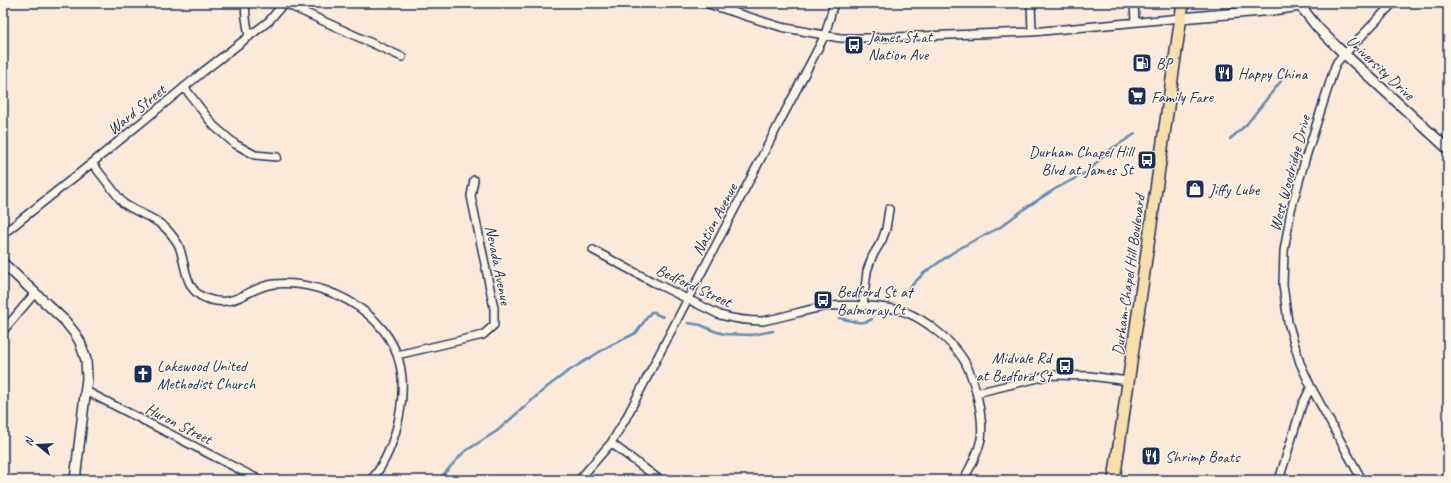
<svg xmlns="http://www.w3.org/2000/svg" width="1451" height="483" viewBox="0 0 1451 483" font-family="Caveat,sans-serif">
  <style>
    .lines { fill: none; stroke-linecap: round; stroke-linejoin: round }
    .stream { stroke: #608cb4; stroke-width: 2.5 }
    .minor-casing { stroke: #1b2f5e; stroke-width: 10 }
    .tertiary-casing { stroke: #1b2f5e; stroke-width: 12 }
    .primary-casing { stroke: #1b2f5e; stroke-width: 14 }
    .minor { stroke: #fcf5e5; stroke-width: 7 }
    .tertiary { stroke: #fcf5e5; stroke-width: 9 }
    .primary { stroke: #f8deab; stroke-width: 11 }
    .labels { text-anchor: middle; stroke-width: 3; stroke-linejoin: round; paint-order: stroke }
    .poi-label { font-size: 16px; fill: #1b2f5e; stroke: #fcf5e5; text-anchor: start }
    .street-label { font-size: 16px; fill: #1b2f5e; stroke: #fcf5e5 }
  </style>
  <rect width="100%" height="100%" fill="#fbeada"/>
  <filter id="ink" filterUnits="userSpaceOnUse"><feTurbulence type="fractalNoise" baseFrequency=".025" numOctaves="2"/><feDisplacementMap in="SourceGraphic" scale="8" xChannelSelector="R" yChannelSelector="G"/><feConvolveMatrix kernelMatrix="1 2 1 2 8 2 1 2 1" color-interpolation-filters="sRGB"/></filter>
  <g filter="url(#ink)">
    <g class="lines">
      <path class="stream" d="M1230 139 1246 125 1281 81
        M903 294 924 273 952 253 969 243 999 228 1027 207 1055 189 1089 171 1108 151 1135 134
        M839 318C849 320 863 326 872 319
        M688 323 701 325 714 331 724 334 752 335 773 331
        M441 477 464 452 497 431 547 387 567 372 609 346 636 333 651 312H655L656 314 663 317"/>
      <g class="minor-casing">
        <path id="minor" d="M245 3 246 18 249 37
          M284 3 402 57
          M705 3 781 27 840 38H868L1032 32 1181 18
          M1031 3 1032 32
          M1134 3 1135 22
          M184 87 214 126 235 144 255 155 277 157
          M92 163 123 203C138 214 159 218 171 234 174 238 179 244 180 249 186 267 185 290 205 298 236 310 247 287 274 284 331 279 398 318 402 378 404 411 393 455 371 480
          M3 234 92 163 204 71 269 21 284 3
          M593 250 653 282 720 315C734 319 748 321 763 321 783 317 802 311 822 307 843 304 873 305 894 309 919 313 953 341 965 362 975 381 984 417 981 439 978 453 971 467 963 480
          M863 306 867 271 872 257 882 240 886 229 889 209
          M3 331 35 293
          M397 355 483 335 494 325V308L471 196 474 180
          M86 391 260 480
          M976 393 1051 375 1090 376 1128 381
          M611 443 660 480
          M579 480 611 443 625 420 825 35 834 3
          M1279 480 1302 405 1311 387
          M1362 480 1311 387 1300 363 1288 322 1283 285 1284 251 1291 210 1305 160 1335 66 1337 62 1393 3"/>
      </g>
      <g class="tertiary-casing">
        <path id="tertiary" d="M1298 3 1318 28 1337 47 1448 149
          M1181 18 1273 10 1300 6
          M3 263 65 321 76 335 80 342 86 360 87 378 75 480"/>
      </g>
      <g class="primary-casing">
        <path id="primary" d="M1114 480 1183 3"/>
      </g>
      <use href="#minor" class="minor"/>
      <use href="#tertiary" class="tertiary"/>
      <use href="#primary" class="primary"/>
    </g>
  </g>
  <defs>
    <g id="bus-square" transform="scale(1)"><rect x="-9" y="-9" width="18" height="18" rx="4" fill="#1b2f5e" stroke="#fcf5e5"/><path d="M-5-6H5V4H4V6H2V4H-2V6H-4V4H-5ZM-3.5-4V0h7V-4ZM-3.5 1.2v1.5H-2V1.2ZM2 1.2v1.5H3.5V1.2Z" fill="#fff"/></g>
    <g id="fuel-square" transform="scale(1)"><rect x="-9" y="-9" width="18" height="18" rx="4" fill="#1b2f5e" stroke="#fcf5e5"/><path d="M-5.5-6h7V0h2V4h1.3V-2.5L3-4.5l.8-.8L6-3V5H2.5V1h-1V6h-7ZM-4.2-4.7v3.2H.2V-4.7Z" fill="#fff"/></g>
    <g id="restaurant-square" transform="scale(1)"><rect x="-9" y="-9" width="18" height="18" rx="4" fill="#1b2f5e" stroke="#fcf5e5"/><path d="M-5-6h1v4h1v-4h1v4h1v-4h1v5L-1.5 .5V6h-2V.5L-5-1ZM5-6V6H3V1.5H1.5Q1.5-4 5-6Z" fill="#fff"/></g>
    <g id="supermarket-square" transform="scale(1)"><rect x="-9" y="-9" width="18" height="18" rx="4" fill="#1b2f5e" stroke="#fcf5e5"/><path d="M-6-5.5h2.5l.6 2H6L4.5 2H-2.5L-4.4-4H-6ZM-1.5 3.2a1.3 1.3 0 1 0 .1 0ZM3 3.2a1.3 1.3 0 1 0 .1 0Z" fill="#fff"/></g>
    <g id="shop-square" transform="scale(1)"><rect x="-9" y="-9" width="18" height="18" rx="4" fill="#1b2f5e" stroke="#fcf5e5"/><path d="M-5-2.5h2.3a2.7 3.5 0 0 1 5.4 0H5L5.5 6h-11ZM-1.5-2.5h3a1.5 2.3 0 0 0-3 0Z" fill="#fff"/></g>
    <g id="church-square" transform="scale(1)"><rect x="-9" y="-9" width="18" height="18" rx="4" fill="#1b2f5e" stroke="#fcf5e5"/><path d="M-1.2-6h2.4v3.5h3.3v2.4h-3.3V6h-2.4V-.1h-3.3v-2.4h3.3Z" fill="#fff"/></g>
  </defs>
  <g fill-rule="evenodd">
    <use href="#bus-square" x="854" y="45"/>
    <use href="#fuel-square" x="1142" y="63"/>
    <use href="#restaurant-square" x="1224" y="73"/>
    <use href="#supermarket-square" x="1137" y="96"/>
    <use href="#bus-square" x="1147" y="160"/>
    <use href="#shop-square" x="1195" y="189"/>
    <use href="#bus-square" x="823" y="300"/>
    <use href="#bus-square" x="1065" y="366"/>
    <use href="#church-square" x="143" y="374"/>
    <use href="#restaurant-square" x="1151" y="456"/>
  </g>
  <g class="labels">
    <g class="poi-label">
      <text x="868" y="42">James St at<tspan x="868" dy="18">Nation Ave</tspan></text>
      <text x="1156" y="69">BP</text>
      <text x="1238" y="79">Happy China</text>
      <text x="1151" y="102">Family Fare</text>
      <text x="1133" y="157" text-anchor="end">Durham Chapel Hill<tspan x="1133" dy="18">Blvd at James St</tspan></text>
      <text x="1209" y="195">Jiffy Lube</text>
      <text x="837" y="297">Bedford St at<tspan x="837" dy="18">Balmoray Ct</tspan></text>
      <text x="1051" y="363" text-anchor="end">Midvale Rd<tspan x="1051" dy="18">at Bedford St</tspan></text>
      <text x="157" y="371">Lakewood United<tspan x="157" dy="18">Methodist Church</tspan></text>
      <text x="1165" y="462">Shrimp Boats</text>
    </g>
    <g class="street-label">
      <text transform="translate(1381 67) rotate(43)" y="6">University Drive</text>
      <text transform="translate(136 109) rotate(-39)" y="6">Ward Street</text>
      <text transform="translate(1289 173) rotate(-75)" y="6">West Woodridge Drive</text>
      <text transform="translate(714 219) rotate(-62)" y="6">Nation Avenue</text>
      <text transform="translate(499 265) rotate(79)" y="6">Nevada Avenue</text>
      <text transform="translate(1128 275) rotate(-82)" y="6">Durham-Chapel Hill Boulevard</text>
      <text transform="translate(694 285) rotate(25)" y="6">Bedford Street</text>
      <text transform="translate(179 423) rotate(27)" y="6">Huron Street</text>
    </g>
  </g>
  <rect width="1451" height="483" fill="none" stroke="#fcf5e5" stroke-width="16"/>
  <rect x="8" y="8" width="1435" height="467" fill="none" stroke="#1b2f5e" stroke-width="1.5" filter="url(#ink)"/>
  <g transform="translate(38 445) rotate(288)" stroke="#fcf5e5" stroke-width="3" paint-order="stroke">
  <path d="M0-3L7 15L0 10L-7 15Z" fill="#1b2f5e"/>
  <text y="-6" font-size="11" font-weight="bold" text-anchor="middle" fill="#1b2f5e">N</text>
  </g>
</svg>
